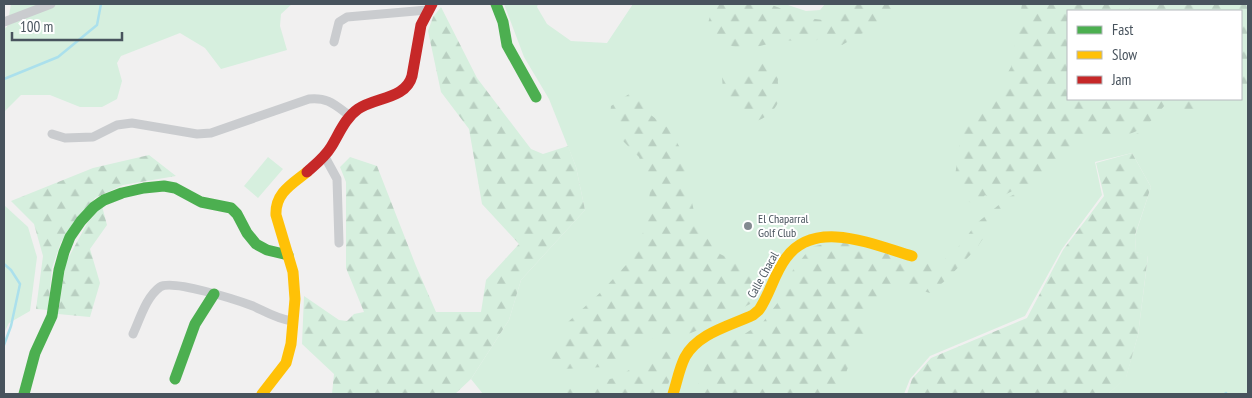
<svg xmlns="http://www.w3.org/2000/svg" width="1252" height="398" viewBox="0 0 1252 398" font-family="'PT Sans Narrow',sans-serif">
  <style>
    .green { fill: #d6efde; fill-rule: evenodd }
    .forest { fill: url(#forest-firs) }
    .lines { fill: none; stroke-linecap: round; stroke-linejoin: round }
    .stream { stroke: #abe0ec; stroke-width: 2.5 }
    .street { stroke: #cacccf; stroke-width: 9 }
    .fast { stroke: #4caf50; stroke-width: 11 }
    .slow { stroke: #ffc107; stroke-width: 11 }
    .jam { stroke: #c62828; stroke-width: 11 }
    .poi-dot { fill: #838a90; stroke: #fff; stroke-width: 2 }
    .labels { text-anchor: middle; stroke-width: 4; stroke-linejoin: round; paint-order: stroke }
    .poi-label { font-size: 12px; fill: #48535d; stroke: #fff; text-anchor: start }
    .street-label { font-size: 12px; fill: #48535d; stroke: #fff }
  </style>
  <defs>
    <pattern id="forest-firs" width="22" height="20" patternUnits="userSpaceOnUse" patternTransform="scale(1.25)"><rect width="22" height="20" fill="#d6efde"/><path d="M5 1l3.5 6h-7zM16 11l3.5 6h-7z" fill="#b9cfc1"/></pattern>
  </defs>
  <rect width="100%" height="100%" fill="#f1f0f0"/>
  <path class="green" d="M11 4H292L281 14 280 26 287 50 221 69 205 48 180 33 121 56 117 63 122 81 117 99 102 107H80L50 95H21L4 112V28L7 27Z
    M504 4H538L537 7 547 24 571 41 607 43 633 4H785L806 11 820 10 825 4H1248V394H1108L1126 377 1138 335 1148 256 1136 252 1135 236 1151 187 1132 153 1095 162 1102 195 1062 249 1025 316 930 356 910 379 904 394H483L471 379 509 320 521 280 585 210 576 167 549 99 524 57ZM1068 11H1241V99H1068Z
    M268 157 283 169 258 198 244 186Z
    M4 205 28 227 37 257 30 311 9 323 4 333Z"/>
  <path class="forest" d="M714 4H769L807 18 823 20 847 4H915L894 8 888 12 879 27 861 34 842 45 828 43 819 38 814 42 805 44C784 34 763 49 742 48 734 48 723 42 715 39L708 23Z
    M1022 4H1124L1133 11H1068V99H1170C1150 123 1140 138 1106 136 1091 136 1086 134 1072 141L1071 150 1035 186 1025 193 1018 188 993 201 985 195 976 207 967 200 955 176 961 134 968 114 995 95 1011 67Z
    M1153 4H1248V91H1241V11H1141Z
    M441 7 477 78 531 149 543 154 568 146 576 167 585 210 521 280 509 320 471 379 455 394H332L334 374 302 344 304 296 339 320 347 321 354 314 364 312 346 268V182L340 167 350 157 377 166 416 266 436 312H481L486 280 519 244 482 204 469 129 441 92 428 31 433 17Z
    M771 59 782 68C780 73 777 79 778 83 778 89 780 94 779 99 775 115 756 125 741 122L723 92 722 76 727 72 744 73 757 62Z
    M639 91 648 113 670 129 680 148 697 225 720 254 766 276 750 304 708 326 681 337 650 339 605 367 562 369 552 362 551 353 568 322 601 292 638 252 647 216 650 191 639 157 623 141 610 115 611 106 632 92Z
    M1176 99H1213L1196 108 1189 116C1169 110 1168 115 1154 128 1149 132 1143 136 1137 140L1131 136 1146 130Z
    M1132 153 1151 187 1135 235 1136 252 1148 255 1138 335 1126 378 1108 394H907L912 379 931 358 1027 318 1063 250 1104 196 1096 163Z
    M149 155 176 176 123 185 95 198 61 242 52 268 48 310 36 309 43 256 34 224 11 201 93 168Z
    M1015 194 1018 199 990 228 976 249 946 280 930 293 912 288H895L869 316 862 340 847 370 840 394H694L709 357 763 322 782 297 793 270 811 247 838 241 923 263 942 262 960 245 977 223 1007 198Z
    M102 206 107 225 90 249 100 283 90 317 58 314 66 262 88 222Z
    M657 350C666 350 671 352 676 360L665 394H558L552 388 557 384 579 389 596 382 619 377Z"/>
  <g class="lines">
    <path class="stream" d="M4 79 58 57 97 25 101 4
      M4 264 11 270 20 284 11 326 4 345
      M1225 394 1226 393"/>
    <path class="street" d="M4 22 51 4
      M334 42 339 22 347 17 427 10
      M52 134 65 138 93 137 117 125 132 123 197 134 211 133 309 99C328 97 335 105 350 116
      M325 157 337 179 339 243
      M133 334C140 319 146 297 160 287 172 279 237 300 253 306 266 312 277 319 292 321"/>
    <path class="fast" d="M496 4 503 22 507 45 536 97
      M175 379 195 324 214 294
      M24 394 35 353 52 316 59 270 64 252 70 237 81 221 94 207 104 200 122 193 144 188 164 186 175 188 201 202 231 208 237 214 247 233 256 244 267 250 288 255"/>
    <path class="slow" d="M262 394 286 363 291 344 295 299 293 272 276 215C275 193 292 184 307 172
      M673 394C677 382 679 369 685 357 698 333 730 326 753 315L759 310C770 294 774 274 786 258 815 218 874 245 912 256"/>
    <path class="jam" d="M307 172C316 164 325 157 331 147 339 134 345 118 358 109 375 97 406 99 412 76L421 25 432 4"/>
  </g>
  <circle class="poi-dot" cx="748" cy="226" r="5"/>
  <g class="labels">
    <g class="poi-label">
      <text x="758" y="223">El Chaparral<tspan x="758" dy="14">Golf Club</tspan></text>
    </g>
    <g class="street-label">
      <text transform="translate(763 275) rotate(-61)" y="4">Calle Chacal</text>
    </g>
  </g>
  <rect width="1252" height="398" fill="none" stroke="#48535d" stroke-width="10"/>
  <rect x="1067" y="10" width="175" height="90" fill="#ffffff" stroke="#b6babe"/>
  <rect x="1077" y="26" width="25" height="8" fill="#4caf50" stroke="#b6babe"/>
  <text x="1112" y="35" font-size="15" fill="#48535d">Fast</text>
  <rect x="1077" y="51" width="25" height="8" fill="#ffc107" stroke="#b6babe"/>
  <text x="1112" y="60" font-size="15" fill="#48535d">Slow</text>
  <rect x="1077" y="76" width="25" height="8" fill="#c62828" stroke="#b6babe"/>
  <text x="1112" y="85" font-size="15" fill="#48535d">Jam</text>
  <path d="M12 32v8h110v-8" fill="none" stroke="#48535d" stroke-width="2.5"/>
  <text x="20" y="32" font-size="15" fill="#48535d" stroke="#ffffff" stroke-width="4" paint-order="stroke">100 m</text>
</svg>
